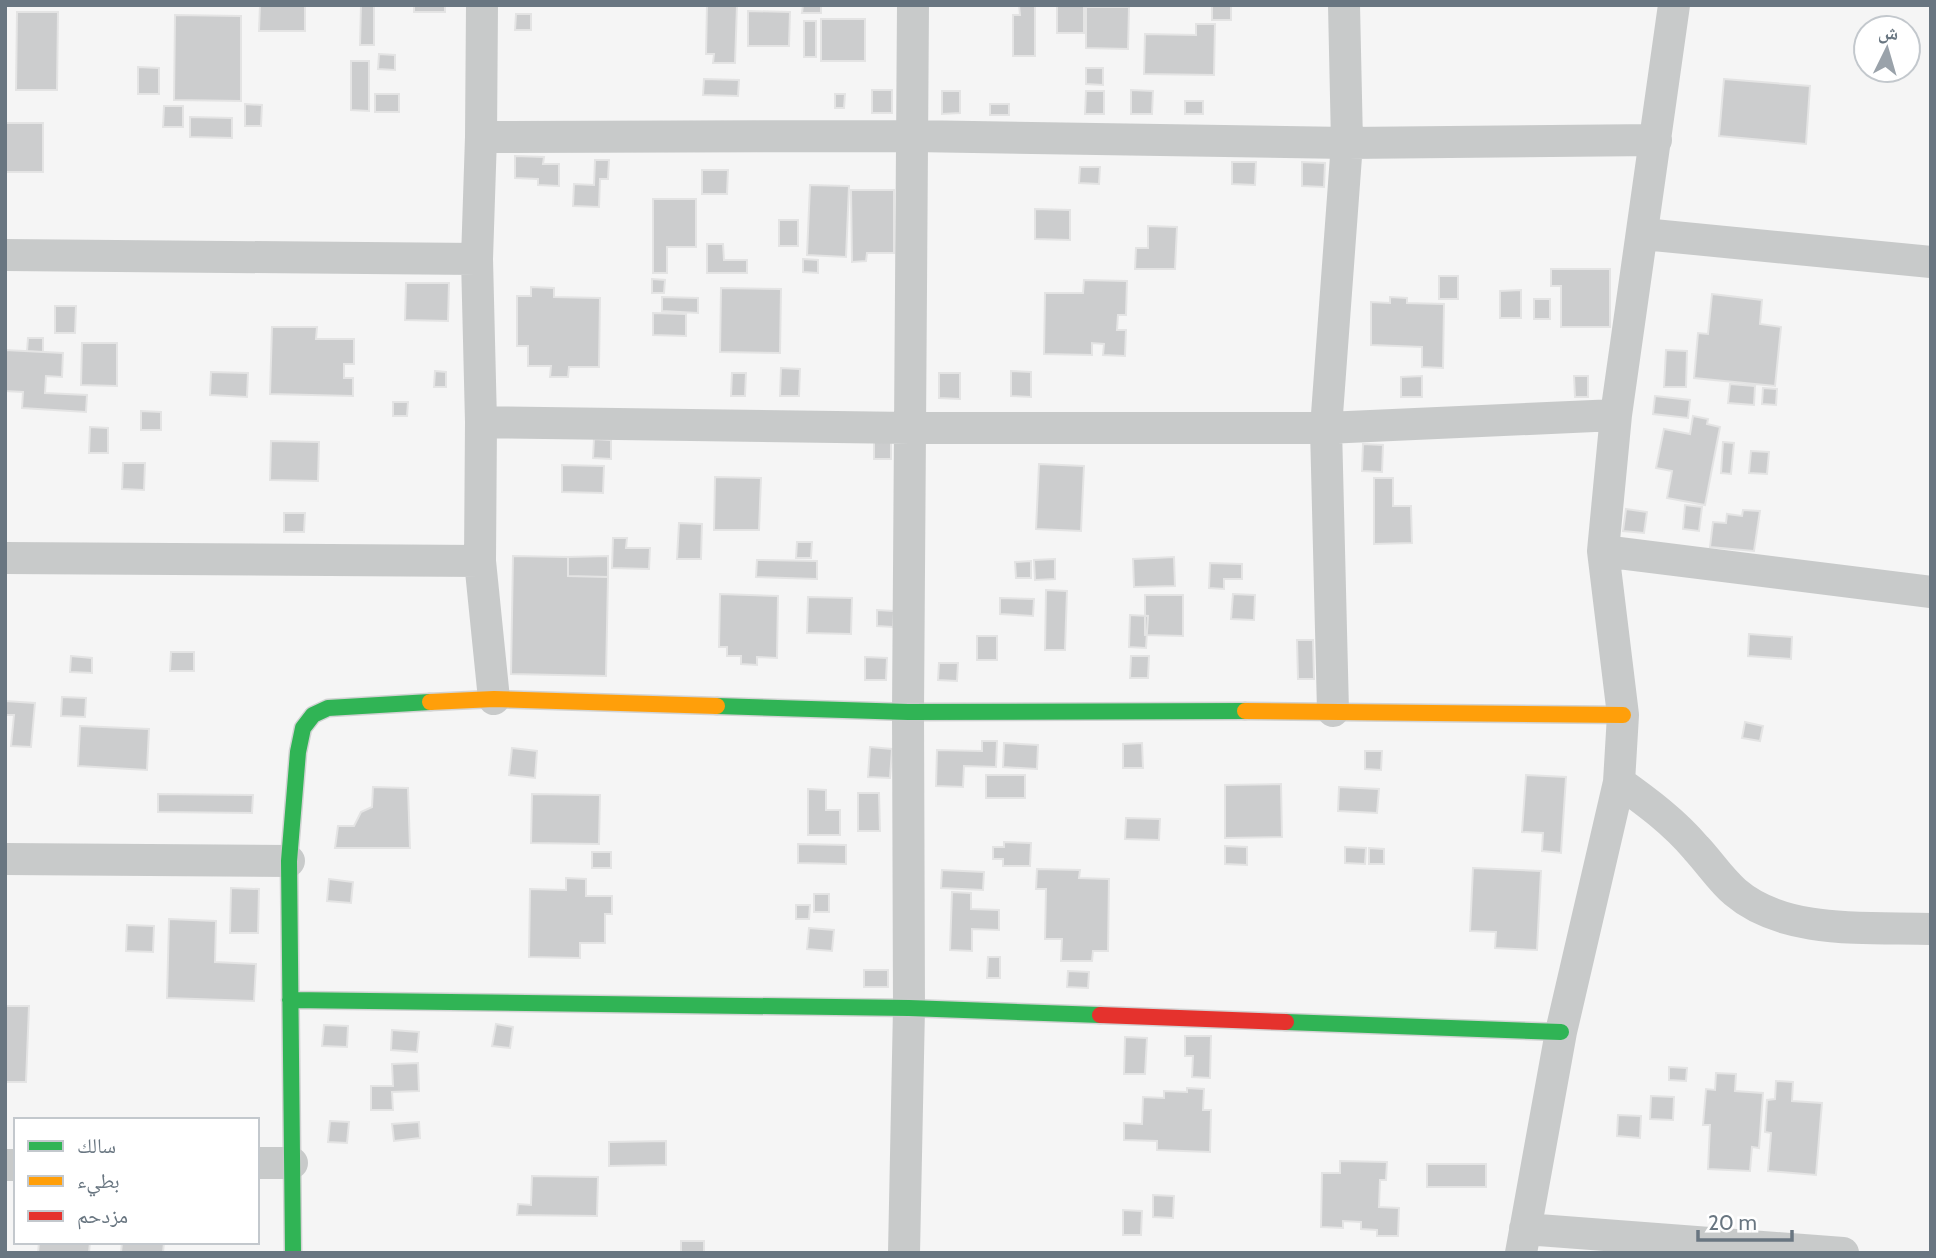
<svg xmlns="http://www.w3.org/2000/svg" width="1936" height="1258" viewBox="0 0 1936 1258" font-family="Cabin,'Noto Naskh Arabic',sans-serif">
  <style>
    .building { fill: #cccdce; stroke: #e4e4e4; stroke-width: 2 }
    .lines { fill: none; stroke-linecap: round; stroke-linejoin: round }
    .fast-casing { stroke: #d2d3d3; stroke-width: 19 }
    .slow-casing { stroke: #d2d3d3; stroke-width: 19 }
    .jam-casing { stroke: #d2d3d3; stroke-width: 19 }
    .street { stroke: #c8caca; stroke-width: 32 }
    .fast { stroke: #30b455; stroke-width: 16 }
    .slow { stroke: #ff9f0a; stroke-width: 16 }
    .jam { stroke: #e5322d; stroke-width: 16 }
  </style>
  <rect width="100%" height="100%" fill="#f5f5f5"/>
  <path class="building" d="M260 5H305V31H259Z
    M361 5H374V45H360Z
    M414 5H445V12H414Z
    M707 5H737L735 63H713L714 54H706Z
    M803 5H821V13H802Z
    M1019 5H1035V56H1013V15H1020Z
    M1057 5H1084V33H1057Z
    M1212 5H1231V20H1212Z
    M1086 7H1129L1128 49 1086 48Z
    M748 11 790 12 789 46H748Z
    M17 12H58L57 90H16Z
    M516 14H531V30H515Z
    M175 15 241 16V101L174 100Z
    M821 19H865V61H821Z
    M804 21H816V57H804Z
    M1196 24H1215L1214 75 1144 74 1145 34 1196 35Z
    M379 54 395 55V70L378 69Z
    M351 61H369V111L351 110Z
    M138 67 159 68V94H138Z
    M1086 68H1103V85L1086 84Z
    M704 79 739 80 738 96 703 95Z
    M1724 79 1810 86 1806 144 1719 136Z
    M872 90H892V113H872Z
    M1131 90 1153 91 1152 114H1131Z
    M942 91H960V113L942 114Z
    M1086 91H1104V114H1085Z
    M375 94H399V112H375Z
    M835 94H845L844 108H835Z
    M1185 101H1203V114H1185Z
    M245 104 262 105 261 126H245Z
    M990 104H1009V115H990Z
    M164 106H183V127H163Z
    M190 117 232 118V138L190 137Z
    M5 123H43V172H5Z
    M515 156 544 157 543 164H559V186L538 185V179L515 178Z
    M595 160H609L608 179H600L599 207 573 206 574 184 594 185Z
    M1232 162H1256L1255 185 1232 184Z
    M1302 162 1325 163 1324 187 1302 186Z
    M1080 167H1100L1099 184 1079 183Z
    M702 170H728L727 194H702Z
    M810 185 849 186 846 257 807 255Z
    M851 190H894V253H867L866 261 852 262Z
    M653 199H696V247H667V273H653Z
    M1035 209 1070 210V240L1035 239Z
    M779 220H798V246H779Z
    M1148 226 1177 227 1175 269H1135L1136 248H1148Z
    M707 244H723L724 260H747V273H707Z
    M803 259 818 260V273L803 272Z
    M1551 269H1610V327H1561V286H1551Z
    M1439 276H1458V299H1439Z
    M652 279 665 280 664 293H652Z
    M1084 280 1127 281 1126 315H1118L1117 330H1126L1125 356 1103 355 1104 344 1092 343V355L1044 354 1045 293H1083Z
    M406 283H449L448 321 405 320Z
    M531 287 554 288V297L600 298 599 367H569L568 377H550L551 366H528V346H517V296H531Z
    M721 288 781 289 780 353 720 352Z
    M1521 290V318H1500V291Z
    M1712 294 1762 300 1760 324 1781 327 1775 386 1694 378 1698 333 1708 334Z
    M662 297 698 298V313L662 311Z
    M1390 297 1407 298V303L1444 304 1443 368 1422 367V347L1371 345V302L1390 303Z
    M1534 299H1550V319H1534Z
    M55 306H76L75 333H55Z
    M653 313 686 314V336L653 335Z
    M272 327H317L316 339H354V364H344V378H353V396L270 394Z
    M28 338H43V352L27 351Z
    M82 343H117V386L81 385Z
    M5 350 63 353 62 377 46 376 45 393 87 395 86 412 22 408 23 392 5 391Z
    M1666 350 1687 351 1686 387H1664Z
    M781 368 800 369 799 396H780Z
    M435 371 446 372V387H434Z
    M1011 371 1031 372V397L1011 396Z
    M211 372 248 373 247 397 210 395Z
    M732 373H746L745 396H731Z
    M939 373H960V399L939 398Z
    M1422 376V397H1401V377Z
    M1574 376H1588V397H1575Z
    M1730 384 1755 386 1754 405 1728 403Z
    M1763 388 1777 389 1776 405 1762 404Z
    M1655 396 1690 400 1688 418 1653 414Z
    M393 402H408L407 416H393Z
    M141 411 161 412V430H141Z
    M1693 416 1708 419 1707 424 1720 427 1705 505 1667 498 1672 471 1656 468 1664 429 1690 434Z
    M90 427 108 428V453H89Z
    M874 436 891 437V459H874Z
    M594 439 611 440V459L593 458Z
    M271 441 319 442 318 481 270 480Z
    M1723 442 1734 443 1731 474 1721 473Z
    M1363 444 1383 445 1382 472 1362 471Z
    M1751 451 1769 452 1767 474 1749 473Z
    M123 463H145L144 490 122 489Z
    M1039 464 1084 466 1081 531 1036 529Z
    M562 465 604 466 603 493 562 492Z
    M715 477 761 478 759 530H714Z
    M1374 478H1393V506H1411L1412 543 1374 544Z
    M1685 505 1702 507 1699 531 1683 529Z
    M1626 509 1647 512 1644 533 1623 531Z
    M1743 510 1760 511 1754 551 1710 547 1713 522 1726 523 1727 514 1742 516Z
    M284 513H305L304 532H284Z
    M679 523 702 524 701 559H677Z
    M613 538H627L626 548H650L649 569 612 568Z
    M797 542H812L811 558H796Z
    M513 556 568 557V576L608 577 606 676 511 674Z
    M608 556V577L568 576V557Z
    M1174 557 1175 586 1134 587 1133 559Z
    M1055 559V579L1035 580 1034 560Z
    M757 560 817 561V579L756 577Z
    M1031 561V578H1016L1015 562Z
    M1210 563 1242 564V579H1224V589L1209 588Z
    M1046 590 1067 591 1065 650H1045Z
    M720 594 778 596 777 658 757 657V665L741 664V656H727V647H719Z
    M1233 594 1255 595 1254 620 1231 619Z
    M1145 595H1183V636L1145 635Z
    M808 597 852 598 851 634 807 633Z
    M1000 598 1034 599 1033 616 1000 614Z
    M877 610 894 611 893 627 877 626Z
    M1130 615 1148 616 1146 648 1129 647Z
    M1749 634 1792 637 1791 659 1748 656Z
    M977 636H997V660H977Z
    M1297 640H1313L1314 679H1298Z
    M171 652H194V671H170Z
    M71 656 92 658V673L70 672Z
    M1131 656H1149L1148 678H1130Z
    M865 657 887 658 886 680H865Z
    M939 663H958L957 681 938 680Z
    M62 697 86 698 85 717 61 716Z
    M5 701 35 703 31 747 11 746 14 715H5Z
    M1745 722 1763 726 1760 741 1742 738Z
    M80 726 149 729 147 770 78 766Z
    M982 741H997L996 767 964 766 963 787 936 786 937 750 982 751Z
    M1004 743 1038 745 1037 769 1003 767Z
    M1142 743 1143 768H1123V744Z
    M870 747 892 749 890 778 868 777Z
    M512 748 537 751 535 778 509 775Z
    M1365 751H1382L1381 770 1365 769Z
    M986 775H1025V798H986Z
    M1526 775 1566 777 1561 853 1542 851 1543 833 1522 832Z
    M1281 784 1282 837 1225 838V785Z
    M373 787 408 788 410 848H335L338 826H354L361 812 372 807Z
    M1339 787 1379 789 1377 813 1338 811Z
    M808 789 826 790V810H840V835H808Z
    M858 793H879L880 831H858Z
    M158 794 253 795 252 813 158 812Z
    M532 794 600 795 599 844 531 843Z
    M1126 818 1160 819 1159 840 1125 839Z
    M1004 842 1031 843 1030 866H1003V859H993V847H1004Z
    M798 844 846 845V864L798 863Z
    M1225 846 1247 847V865L1225 864Z
    M1345 847 1366 848 1365 864 1345 863Z
    M1369 848 1384 849V864H1369Z
    M592 852H611V868H592Z
    M1473 868 1541 871 1537 950 1495 948 1496 932 1470 931Z
    M1037 869 1080 870 1079 878 1109 879 1108 951H1093L1092 961H1061L1062 939H1045L1046 889H1036Z
    M942 870 984 872 983 890 941 888Z
    M566 878 586 879V896H612V914H605V943H580V958L529 957 530 889 566 890Z
    M329 879 353 882 351 903 327 901Z
    M231 888 259 889 258 933H230Z
    M952 892 971 893V909L999 910V930L972 929V951L950 950Z
    M814 894H829V912H814Z
    M796 905H810L809 919H796Z
    M169 919 216 921 215 962 256 964 254 1001 167 998Z
    M127 925 154 926 153 952 126 951Z
    M809 928 834 930 832 951 807 949Z
    M988 957H1000V978H987Z
    M864 970H888V987H864Z
    M1068 971 1089 972 1088 988 1067 987Z
    M5 1006H29L26 1082H5Z
    M496 1024 513 1027 510 1048 492 1046Z
    M324 1025 348 1026 347 1047 322 1046Z
    M392 1030 419 1032 417 1052 391 1050Z
    M1185 1036H1211L1210 1078 1192 1077 1193 1056H1185Z
    M1125 1037 1147 1038 1145 1074H1124Z
    M418 1063 419 1091 392 1092 393 1110H371V1086H393L392 1064Z
    M1669 1067 1687 1068 1686 1081 1669 1080Z
    M1716 1073 1736 1074 1735 1091 1763 1093 1759 1148 1752 1147 1750 1171 1708 1169 1710 1125H1703L1706 1089 1715 1090Z
    M1776 1081 1793 1082 1792 1101 1822 1103 1816 1175 1768 1171 1771 1133 1765 1132 1767 1100 1775 1099Z
    M1187 1088 1204 1089 1203 1110H1211L1210 1152 1157 1150V1141L1124 1140V1123L1142 1124 1143 1097 1164 1098V1091L1187 1092Z
    M1651 1096 1674 1097 1673 1120 1650 1119Z
    M1618 1115 1641 1116 1640 1138 1617 1136Z
    M330 1121 349 1122 347 1143 328 1142Z
    M419 1122 420 1138 394 1141 392 1124Z
    M666 1141V1165L609 1166V1142Z
    M1340 1161 1387 1162 1386 1180H1380L1379 1207 1399 1208 1398 1236H1377V1230L1361 1229V1222L1343 1221V1228L1321 1227 1322 1173H1340Z
    M1427 1164H1486V1187H1427Z
    M532 1176 598 1177 597 1216 517 1215 518 1204 531 1205Z
    M1153 1195 1174 1196 1173 1218 1153 1217Z
    M1123 1210 1142 1211 1141 1235H1123Z
    M681 1241H704V1253H681Z
    M39 1242H90L89 1253H38Z
    M122 1242H164L163 1253H121Z"/>
  <g class="lines">
    <g class="fast-casing">
      <path id="fast" d="M717 706 908 712 1245 711
        M290 1000 909 1008 1100 1015
        M1286 1022 1561 1032
        M293 1253 289 861 298 752 303 728 313 715 328 708 430 702"/>
    </g>
    <g class="slow-casing">
      <path id="slow" d="M430 702 494 699 717 706
        M1245 711 1623 715"/>
    </g>
    <g class="jam-casing">
      <path id="jam" d="M1100 1015 1286 1022"/>
    </g>
    <path class="street" d="M482 5 481 137 477 259 481 422 480 561 494 699
      M481 137 913 136 1347 143 1656 140
      M1643 234 1931 262
      M5 255 477 259
      M481 422 910 428H1326L1616 415
      M1603 551 1931 592
      M5 558 480 561
      M1333 711 1326 428 1347 143 1344 5
      M1619 782C1647 802 1674 822 1696 848 1710 863 1720 879 1735 892 1785 935 1868 927 1931 929
      M5 859 289 861
      M257 1163H292
      M5 1165H16
      M1525 1229 1843 1253
      M904 1253 909 1008 908 712 913 5
      M1521 1253 1561 1032 1619 782 1623 715 1603 551 1616 415 1674 5"/>
    <use href="#fast" class="fast"/>
    <use href="#slow" class="slow"/>
    <use href="#jam" class="jam"/>
  </g>
  <rect width="1936" height="1258" fill="none" stroke="#697681" stroke-width="14"/>
  <rect x="14" y="1118" width="245" height="126" fill="#ffffff" stroke="#c3c8cd" stroke-width="2"/>
  <rect x="28" y="1141" width="35" height="10" fill="#30b455" stroke="#c3c8cd" stroke-width="2"/>
  <text x="77" y="1153" font-size="21" fill="#697681">سالك</text>
  <rect x="28" y="1176" width="35" height="10" fill="#ff9f0a" stroke="#c3c8cd" stroke-width="2"/>
  <text x="77" y="1188" font-size="21" fill="#697681">بطيء</text>
  <rect x="28" y="1211" width="35" height="10" fill="#e5322d" stroke="#c3c8cd" stroke-width="2"/>
  <text x="77" y="1223" font-size="21" fill="#697681">مزدحم</text>
  <g transform="translate(1887 49) rotate(5)"><circle r="33" fill="#ffffff" stroke="#c3c8cd" stroke-width="2"/>
  <path d="M0-5L12 26L0 18L-12 26Z" fill="#9aa2aa"/>
  <text y="-10" font-size="19" font-weight="bold" text-anchor="middle" fill="#697681">ش</text>
  </g>
  <path d="M1698 1230v10h94v-10" fill="none" stroke="#697681" stroke-width="3.5"/>
  <text x="1708" y="1230" font-size="21" fill="#697681" stroke="#ffffff" stroke-width="5" paint-order="stroke">20 m</text>
</svg>
